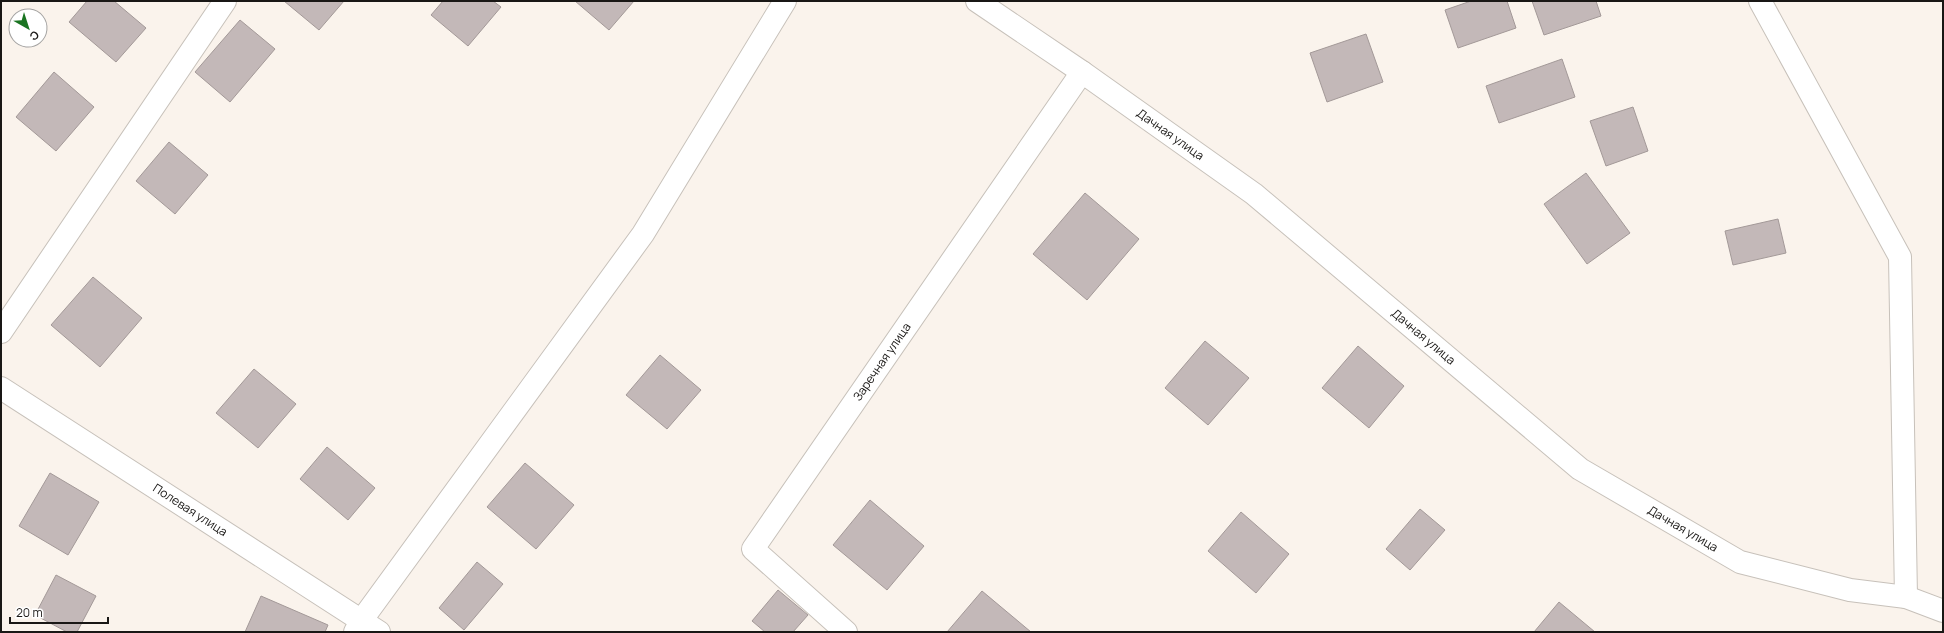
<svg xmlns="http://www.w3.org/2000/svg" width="1944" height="633" viewBox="0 0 1944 633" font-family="Manrope,sans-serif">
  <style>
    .building { fill: #c3b8b8; stroke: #a39998 }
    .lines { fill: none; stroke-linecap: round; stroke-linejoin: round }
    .minor-casing { stroke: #c7c1ba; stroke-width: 24 }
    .minor { stroke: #fff; stroke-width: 22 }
    .labels { text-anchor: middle; stroke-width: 3; stroke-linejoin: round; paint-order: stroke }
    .street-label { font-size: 12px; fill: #191715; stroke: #fff }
  </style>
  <rect width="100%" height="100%" fill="#faf3ec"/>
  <path class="building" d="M87 1H114L146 28 116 62 69 22Z
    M284 1H344L319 30Z
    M443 1H493L501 7 468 46 431 15Z
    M575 1H634L609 30Z
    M1471 1H1507L1516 28 1458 48 1445 10Z
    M1532 1H1596L1601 16 1544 35Z
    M240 20 275 49 230 102 195 72Z
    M1366 34 1383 82 1327 102 1310 53Z
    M1562 59 1575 97 1499 123 1486 86Z
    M54 72 94 107 56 151 16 117Z
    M1633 107 1648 151 1606 166 1590 121Z
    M169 142 208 175 175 214 136 181Z
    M1586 173 1630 233 1587 264 1544 204Z
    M1085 193 1139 239 1087 300 1033 254Z
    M1778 219 1786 253 1733 265 1725 231Z
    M93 277 142 318 100 367 51 325Z
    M1205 341 1249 378 1208 425 1165 388Z
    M1358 346 1404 386 1369 428 1322 388Z
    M660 355 701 390 667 429 626 395Z
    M254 369 296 404 258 448 216 413Z
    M327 447 375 488 348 520 300 479Z
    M525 463 574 505 536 549 487 507Z
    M50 473 99 502 68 555 19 526Z
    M870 500 924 546 887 590 833 545Z
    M1420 509 1445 530 1410 570 1386 549Z
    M1241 512 1289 554 1256 593 1208 551Z
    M477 562 503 584 464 630 439 608Z
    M56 575 96 596 77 632H67L35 615Z
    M778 590 808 615 793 632H765L752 621Z
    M982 591 1031 632H947Z
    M261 596 328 625 325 632H245Z
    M1559 602 1595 632H1534Z"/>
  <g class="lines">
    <g class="minor-casing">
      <g id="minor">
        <path id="s1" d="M977 1 1082 72 1254 194 1580 469 1740 562 1850 590 1906 597 1943 611"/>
        <path d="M1760 1 1900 257 1906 597"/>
        <path d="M1 332 225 1"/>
        <path id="s2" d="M1 388 379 632"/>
        <path d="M355 632 361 621 643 234 785 1"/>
        <path id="s3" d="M846 632 753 549 1082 72"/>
      </g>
    </g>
    <use href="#minor" class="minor"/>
  </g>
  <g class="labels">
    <g class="street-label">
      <text dy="4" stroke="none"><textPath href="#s1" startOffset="235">Дачная улица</textPath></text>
      <text dy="4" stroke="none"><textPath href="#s1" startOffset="559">Дачная улица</textPath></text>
      <text dy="4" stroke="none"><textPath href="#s3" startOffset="352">Заречная улица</textPath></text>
      <text dy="4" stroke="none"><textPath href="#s2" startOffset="225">Полевая улица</textPath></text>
      <text dy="4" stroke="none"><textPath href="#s1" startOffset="883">Дачная улица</textPath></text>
    </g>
  </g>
  <rect width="1944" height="633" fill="none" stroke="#191715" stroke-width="4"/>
  <g transform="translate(28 28) rotate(141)"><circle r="19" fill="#ffffff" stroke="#a3a2a1"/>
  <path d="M0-3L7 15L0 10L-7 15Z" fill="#1a7421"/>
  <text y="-6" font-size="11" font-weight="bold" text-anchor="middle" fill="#191715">С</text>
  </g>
  <path d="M10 617v6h98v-6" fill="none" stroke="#191715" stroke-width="2"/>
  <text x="16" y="617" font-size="12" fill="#191715" stroke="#ffffff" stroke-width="3" paint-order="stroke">20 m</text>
</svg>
